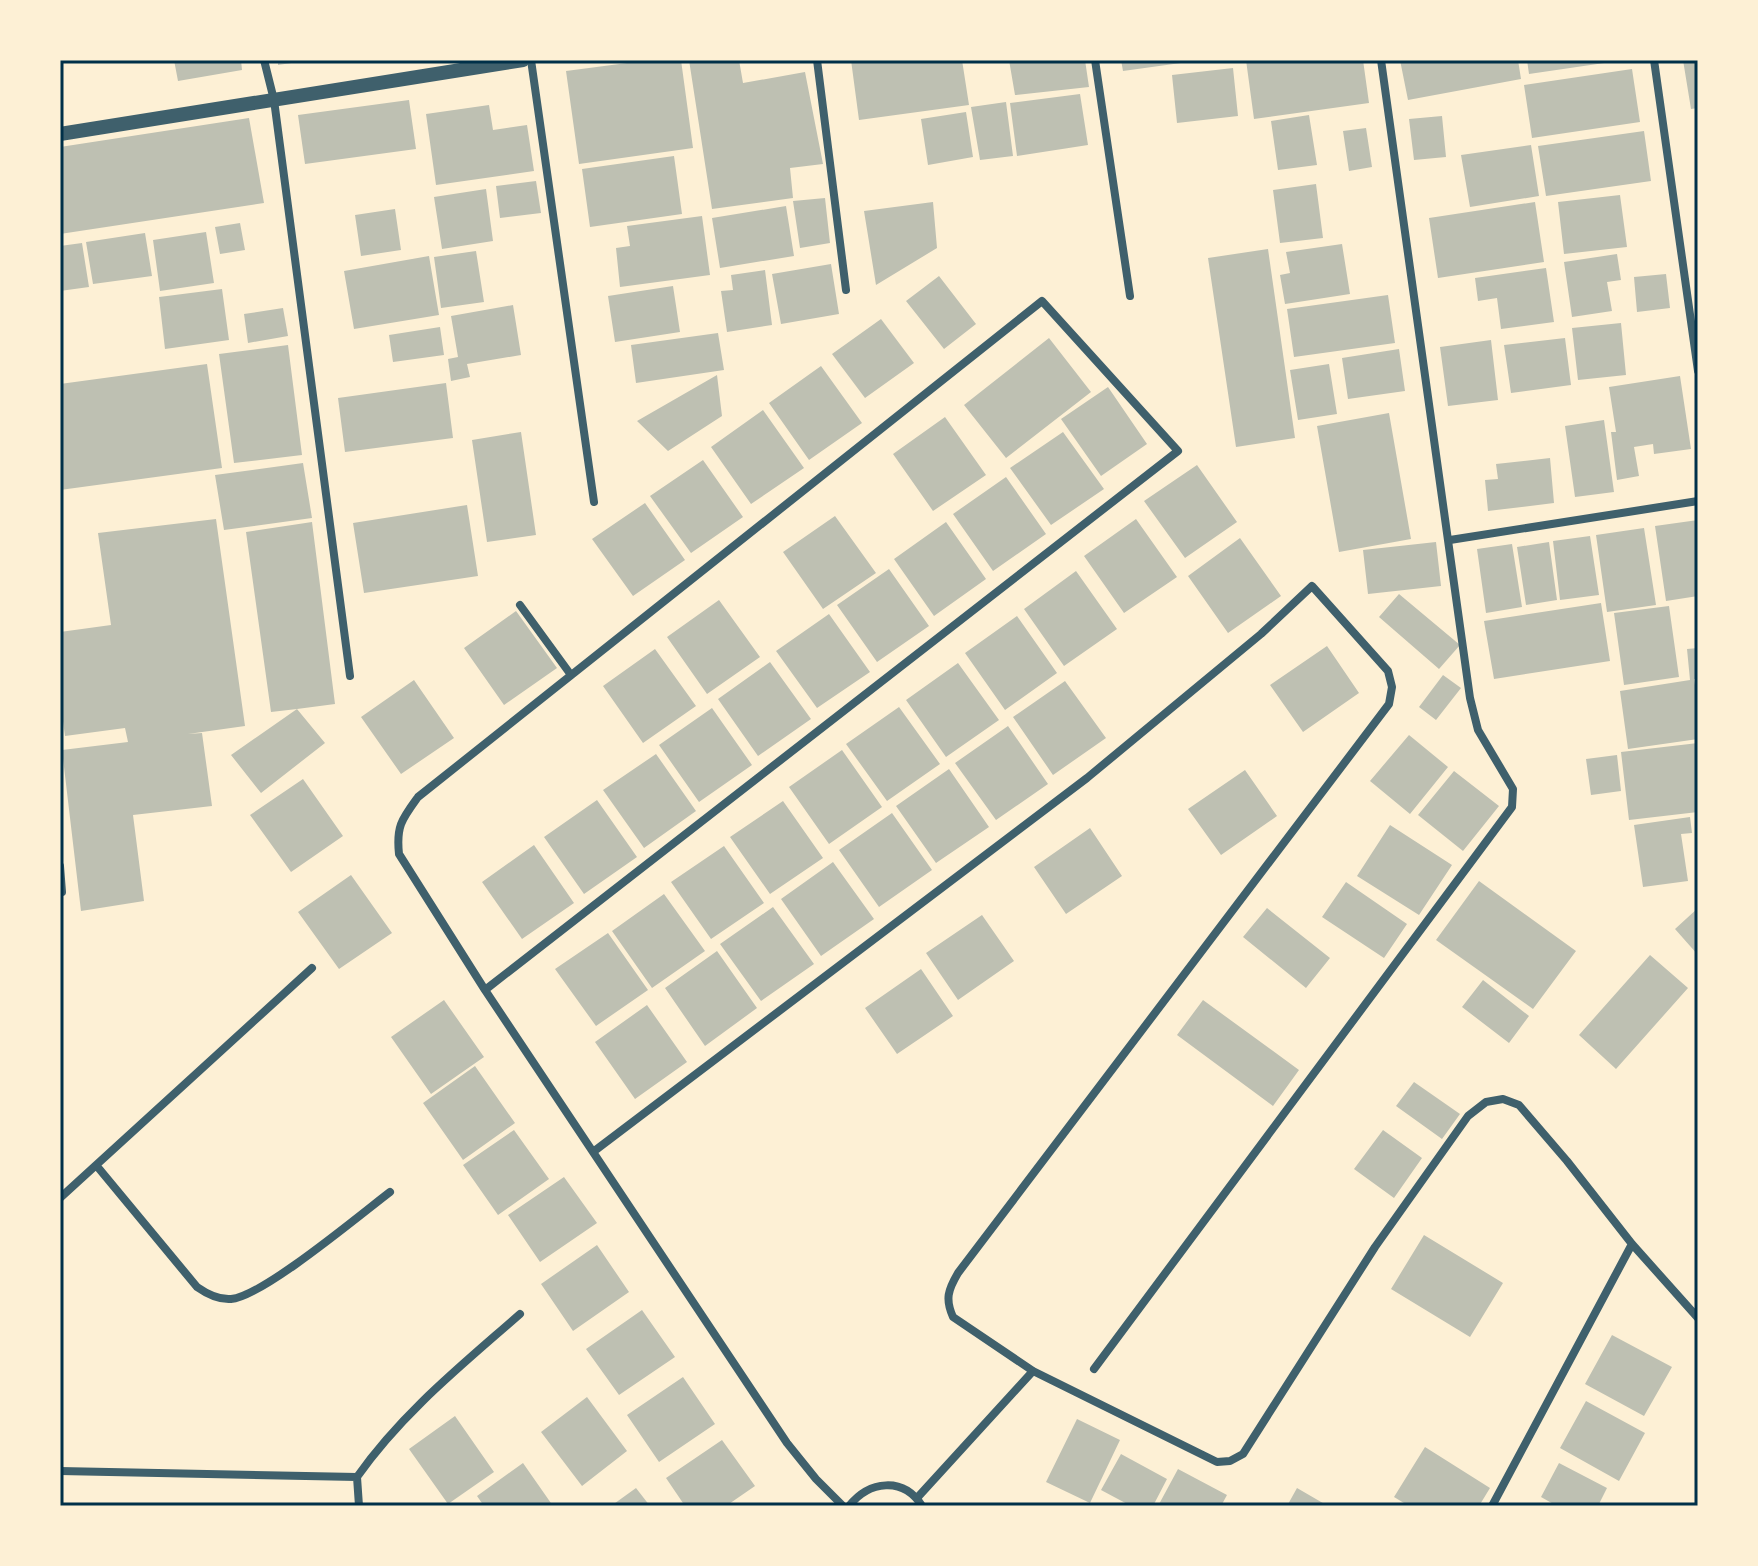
<svg xmlns="http://www.w3.org/2000/svg" width="1758" height="1566" viewBox="0 0 1758 1566" font-family="'Archivo Narrow',sans-serif">
  <style>
    .building { fill: #bec0b2 }
    .lines { fill: none; stroke-linecap: round; stroke-linejoin: round }
    .minor { stroke: #3f606c; stroke-width: 8 }
    .tertiary { stroke: #3f606c; stroke-width: 14 }
    .neatline { fill: none; stroke: #003049; stroke-width: 3 }
  </style>
  <rect width="100%" height="100%" fill="#fdf0d5"/>
  <path class="building" d="M174 60H241L242 70 178 81Z
    M278 60H298V62L278 65Z
    M650 60H681L693 148 579 164 566 71Z
    M689 60H739L743 83 805 72 823 164 790 168 793 198 712 209Z
    M851 60H962L969 105 859 120Z
    M1009 60H1085L1089 87 1015 95Z
    M1121 60H1188V62L1123 71Z
    M1246 60H1363L1369 103 1254 119Z
    M1400 60H1518L1521 79 1408 100Z
    M1527 60H1611V62L1529 74Z
    M1683 60H1698V108L1691 109Z
    M1233 68 1238 116 1177 123 1172 75Z
    M1632 69 1640 122 1532 138 1524 85Z
    M1080 94 1088 145 1017 156 1010 103Z
    M409 100 416 149 305 164 298 115Z
    M1006 102 1013 156 980 160 971 107Z
    M489 105 493 130 527 125 534 171 436 185 426 114Z
    M966 112 973 157 928 165 921 119Z
    M1309 115 1317 165 1278 170 1271 121Z
    M1442 116 1446 157 1414 160 1409 119Z
    M249 118 264 203 60 234V147Z
    M1366 128 1372 167 1349 171 1343 131Z
    M1644 131 1651 181 1546 196 1538 146Z
    M1531 145 1539 196 1470 207 1461 155Z
    M674 156 682 214 590 227 582 169Z
    M536 181 541 213 500 218 496 186Z
    M1316 184 1323 238 1280 243 1273 190Z
    M486 189 493 241 442 249 434 197Z
    M1620 195 1627 247 1564 254 1558 202Z
    M825 198 830 243 800 248 793 201Z
    M933 202 937 248 876 285 864 211Z
    M1535 202 1544 262 1438 278 1429 218Z
    M786 206 794 256 720 268 712 218Z
    M395 209 401 250 361 256 355 215Z
    M702 216 710 275 620 287 616 248 630 246 627 226Z
    M240 223 245 250 220 254 215 227Z
    M206 232 214 283 160 291 153 240Z
    M145 233 152 276 93 284 86 242Z
    M82 243 89 287 60 291V246Z
    M1342 244 1350 294 1285 304 1280 275 1290 273 1286 252Z
    M1268 249 1295 438 1236 447 1208 258Z
    M476 251 484 302 441 308 434 257Z
    M1617 254 1621 280 1607 282 1612 311 1572 317 1564 262Z
    M429 256 439 315 354 329 344 271Z
    M831 264 839 314 781 324 772 274Z
    M1546 268 1554 322 1501 329 1497 298 1478 301 1475 278Z
    M765 270 772 325 727 332 721 291 733 290 731 275Z
    M1666 274 1670 308 1637 312 1634 277Z
    M939 276 976 324 944 349 906 301Z
    M673 286 680 332 615 342 608 296Z
    M222 289 229 340 165 349 159 297Z
    M1388 295 1395 343 1294 357 1287 309Z
    M513 305 521 355 467 364 470 377 451 381 448 359 458 357 451 316Z
    M283 308 288 336 248 343 244 314Z
    M881 319 914 363 865 398 832 354Z
    M1621 323 1626 375 1578 380 1572 328Z
    M440 327 444 355 393 362 389 335Z
    M718 333 724 370 636 383 631 345Z
    M1049 338 1091 392 1006 458 964 405Z
    M1565 338 1571 385 1511 393 1504 345Z
    M1491 340 1498 400 1448 406 1440 347Z
    M288 345 302 455 234 463 219 354Z
    M1399 349 1405 391 1348 399 1342 358Z
    M207 364 222 468 60 490V384Z
    M1329 364 1337 414 1298 420 1290 370Z
    M821 366 862 423 809 460 769 403Z
    M717 375 722 416 668 451 637 421Z
    M1680 376 1691 449 1654 454 1653 444 1634 447 1639 476 1617 480 1611 432H1616L1609 387Z
    M446 383 453 438 345 452 338 398Z
    M1108 387 1147 444 1101 476 1061 419Z
    M763 410 804 468 751 504 711 447Z
    M1389 413 1411 539 1339 552 1317 426Z
    M945 417 986 475 933 511 893 454Z
    M1604 420 1614 492 1575 497 1565 426Z
    M521 432 536 535 487 542 472 440Z
    M1063 432 1104 489 1051 525 1010 468Z
    M1550 458 1554 503 1488 511 1485 480 1498 479 1496 464Z
    M703 460 743 517 691 553 650 496Z
    M303 463 312 518 224 530 215 475Z
    M1197 465 1237 522 1185 558 1144 501Z
    M1006 477 1046 534 993 571 953 514Z
    M645 503 685 560 633 596 592 539Z
    M467 505 478 576 364 593 353 523Z
    M835 516 876 573 823 609 783 552Z
    M216 519 245 726 188 734 202 733 212 806 133 815 144 901 81 911 62 750 128 742 125 728 65 736 60 699V632L111 625 98 533Z
    M1136 519 1177 577 1124 613 1084 556Z
    M1698 520V596L1666 601 1655 526Z
    M312 522 335 704 297 709 325 743 261 793 231 755 297 709 271 712 246 532Z
    M946 522 986 579 934 616 894 559Z
    M1644 528 1656 605 1607 612 1596 535Z
    M1590 536 1599 595 1560 600 1553 541Z
    M1240 538 1281 596 1228 633 1188 576Z
    M1436 542 1441 586 1368 594 1363 550Z
    M1549 542 1557 600 1526 605 1517 547Z
    M1512 544 1522 607 1486 613 1477 549Z
    M889 569 929 626 877 662 837 605Z
    M1076 571 1117 629 1064 666 1024 609Z
    M1399 594 1460 645 1439 669 1379 617Z
    M719 600 760 657 707 694 667 637Z
    M1601 603 1610 661 1494 679 1484 621Z
    M1669 606 1679 677 1624 685 1614 613Z
    M516 611 557 668 504 705 464 648Z
    M829 614 870 672 817 708 776 651Z
    M1017 616 1057 673 1005 710 965 653Z
    M1327 646 1359 693 1303 732 1270 685Z
    M1698 648V679H1694L1698 703V739L1628 749 1620 691 1690 680 1687 649Z
    M655 649 696 706 643 743 603 686Z
    M770 662 811 719 758 756 718 699Z
    M958 663 999 720 946 757 906 700Z
    M1443 675 1461 688 1436 720 1419 707Z
    M414 680 454 738 401 774 361 717Z
    M1065 681 1106 738 1053 775 1013 717Z
    M899 707 940 764 887 801 846 744Z
    M712 708 752 765 699 802 659 745Z
    M1008 726 1048 784 996 820 955 763Z
    M1409 735 1448 767 1410 814 1370 781Z
    M1698 743V812L1629 820 1621 752Z
    M842 750 882 807 829 844 789 787Z
    M656 754 696 811 644 848 603 790Z
    M1617 755 1621 791 1591 795 1586 759Z
    M949 769 989 827 936 863 896 806Z
    M1245 770 1277 816 1221 855 1188 809Z
    M1454 771 1499 806 1463 851 1418 815Z
    M303 779 343 836 291 872 250 815Z
    M597 800 637 857 584 894 544 837Z
    M783 801 823 858 770 894 730 837Z
    M892 813 932 870 879 907 839 850Z
    M1690 817 1692 833 1681 834 1688 881 1643 887 1634 825Z
    M1390 825 1452 865 1419 915 1357 876Z
    M1090 828 1122 876 1066 914 1034 867Z
    M534 845 574 903 522 939 482 882Z
    M724 846 764 903 711 939 671 882Z
    M833 862 874 919 821 956 781 899Z
    M351 875 392 933 339 969 298 912Z
    M1479 881 1576 951 1533 1009 1436 940Z
    M1346 882 1407 924 1384 958 1322 917Z
    M664 894 705 951 652 988 612 931Z
    M773 907 814 964 761 1001 720 944Z
    M1267 908 1330 958 1306 988 1243 937Z
    M1698 908V955L1675 929Z
    M982 915 1014 961 958 1000 926 953Z
    M608 933 648 990 596 1026 555 969Z
    M717 951 757 1008 705 1046 665 988Z
    M1650 955 1688 988 1616 1069 1579 1035Z
    M921 969 953 1016 897 1054 865 1008Z
    M1483 980 1529 1016 1509 1043 1462 1007Z
    M444 1000 484 1057 431 1094 391 1037Z
    M1203 1000 1299 1070 1273 1106 1177 1035Z
    M647 1005 687 1062 635 1099 595 1042Z
    M475 1066 515 1123 463 1160 423 1103Z
    M1414 1082 1460 1114 1442 1139 1396 1106Z
    M514 1130 549 1179 498 1215 463 1165Z
    M1383 1130 1422 1158 1394 1198 1354 1169Z
    M564 1177 597 1223 540 1262 508 1215Z
    M1424 1235 1503 1283 1470 1337 1391 1289Z
    M597 1245 629 1292 573 1331 541 1284Z
    M642 1310 675 1357 619 1395 586 1349Z
    M1612 1335 1672 1367 1644 1416 1585 1384Z
    M683 1377 715 1424 659 1462 627 1415Z
    M587 1397 627 1451 582 1486 541 1432Z
    M1586 1401 1645 1433 1619 1481 1560 1448Z
    M455 1416 494 1472 448 1504 409 1449Z
    M1077 1419 1120 1440 1090 1503 1046 1482Z
    M722 1440 755 1486 726 1506H685L666 1478Z
    M1425 1447 1490 1488 1479 1506H1409L1394 1497Z
    M1121 1454 1167 1479 1153 1506H1131L1101 1490Z
    M523 1463 553 1506H484L477 1496Z
    M1559 1463 1607 1488 1598 1506H1557L1541 1497Z
    M1178 1469 1227 1495 1221 1506H1158Z
    M636 1488 650 1506H611Z
    M1297 1488 1328 1506H1287Z"/>
  <g class="lines">
    <path class="minor" d="M264 60 274 100 350 676
      M531 60 594 502
      M817 60 846 290
      M1095 60 1130 296
      M1654 60 1698 371
      M1450 540 1698 501
      M520 605 571 675
      M60 866 62 892
      M485 990 1178 451 1042 301 418 797C402 819 396 826 399 854L485 990 787 1443 816 1479 843 1506
      M593 1152 1087 778 1261 634 1312 586 1388 671 1392 687 1389 704 958 1273C948 1290 945 1299 953 1317L1033 1371 1217 1462 1230 1461 1243 1454 1375 1247 1468 1116 1486 1102 1503 1099 1519 1105 1567 1161 1632 1244 1698 1318
      M96 1165 197 1287C207 1294 218 1300 231 1299 262 1297 361 1214 390 1192
      M60 1198 312 968
      M1094 1369 1512 807 1513 789 1478 730 1470 698 1381 60
      M60 1471 357 1477 359 1506
      M357 1477C402 1413 462 1365 520 1314
      M917 1498 1033 1371
      M849 1506C869 1481 903 1476 922 1506
      M1492 1506 1632 1244"/>
    <path class="tertiary" d="M60 134 523 60"/>
  </g>
  <rect width="1758" height="1566" fill="none" stroke="#fdf0d5" stroke-width="124"/>
  <rect x="62" y="62" width="1634" height="1442" class="neatline"/>
</svg>
